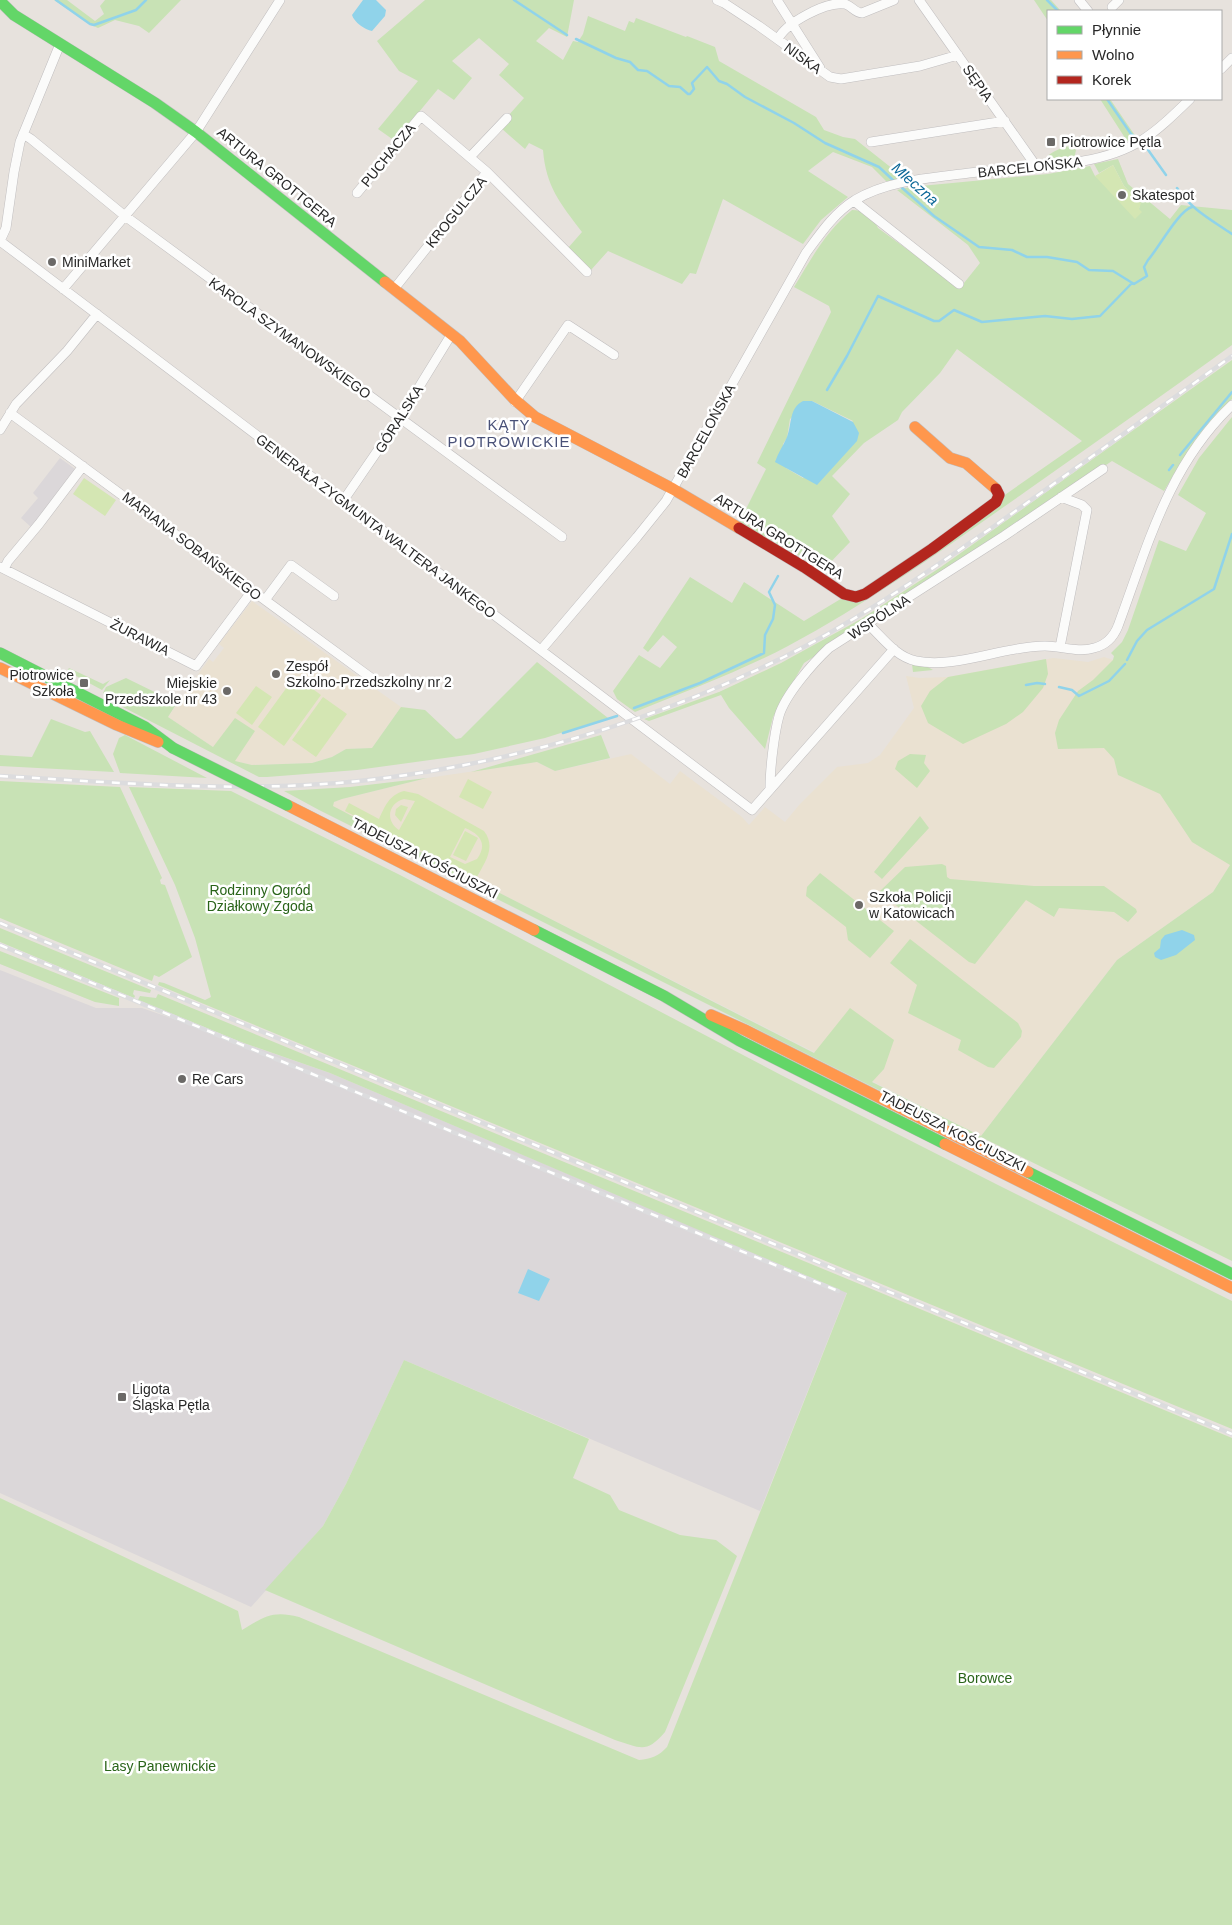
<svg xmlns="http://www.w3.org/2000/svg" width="1232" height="1925" viewBox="0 0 1232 1925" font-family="Helvetica,sans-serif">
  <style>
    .industrial { fill: #dbd7d9 }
    .education { fill: #eae1d1 }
    .green { fill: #c8e2b5; fill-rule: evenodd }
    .pitch { fill: #d4e6b3; fill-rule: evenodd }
    .water { fill: #90d3ea }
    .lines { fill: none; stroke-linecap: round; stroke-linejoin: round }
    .stream { stroke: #90d3ea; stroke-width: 2.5 }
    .street-casing { stroke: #c0bebf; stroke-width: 10 }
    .fast-casing { stroke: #c0bebf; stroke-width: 12 }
    .slow-casing { stroke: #c0bebf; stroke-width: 12 }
    .jam-casing { stroke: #c0bebf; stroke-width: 12 }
    .street { stroke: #fbfbfa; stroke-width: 9 }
    .fast { stroke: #63d668; stroke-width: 11 }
    .slow { stroke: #ff974d; stroke-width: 11 }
    .jam { stroke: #b3261e; stroke-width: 11 }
    .rail-casing { stroke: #dcdcde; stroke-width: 4.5 }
    .rail { stroke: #fff; stroke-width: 2.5; stroke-dasharray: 8; stroke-linecap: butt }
    .fast-bridge-casing { stroke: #bfbdbc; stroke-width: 12; stroke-linecap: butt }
    .fast-bridge { stroke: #63d668; stroke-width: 11 }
    .poi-dot { fill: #6b6967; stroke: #fff; stroke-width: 2 }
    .labels { text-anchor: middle; stroke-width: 5; stroke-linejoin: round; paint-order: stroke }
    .street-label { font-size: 14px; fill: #282828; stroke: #fff }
    .poi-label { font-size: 14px; fill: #282828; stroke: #fff; text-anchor: start }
    .park-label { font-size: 14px; fill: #296419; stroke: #fff }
    .water-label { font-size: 15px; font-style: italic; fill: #0c6898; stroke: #fff }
    .neighbourhood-label { font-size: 15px; letter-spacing: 1px; fill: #495178; stroke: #fff }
  </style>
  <rect width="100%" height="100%" fill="#e7e2dd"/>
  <path class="industrial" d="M60 458 75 469 31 527 21 518 38 498 33 493Z
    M0 970 96 1008H142L330 1073 847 1292 760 1511 404 1360 346 1484 323 1526 251 1607 0 1493Z"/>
  <path class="education" d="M252 601 401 707 372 748 346 749 332 757 312 763 252 765 234 761 168 717 209 659 213 662 224 648 219 644Z
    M1104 657 1180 681 1232 862 1213 892 1117 960 981 1136 470 878 333 807 332 804 334 802 342 799 427 778 537 762 555 771 631 754 670 784 680 771 742 817 749 825 765 807 785 822 800 804 837 767 868 763 880 755 914 708 906 676 920 678 948 677 1053 658 1088 662Z"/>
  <path class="green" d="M54 0H67L95 21 104 14 100 6 105 0H181L149 33 139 26 115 20 98 28 91 25Z
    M425 0H574L567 37 549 28 536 41 563 60 573 41 578 42 583 34 588 16 625 31 629 21 634 23 636 18 686 37 687 36 715 47 719 61 816 117 824 130 843 137 855 139 903 177 887 182 872 167 833 152 808 171 848 197 821 220 803 244 723 199 696 274 690 273 682 284 608 251 591 270 568 248 582 232C560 203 546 187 543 150L529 143 525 149 501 128 507 117 524 98 499 75 509 64 479 38 452 61 472 78 454 100 438 89 395 141 378 129 418 81 399 71 377 41Z
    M1034 0H1051L1061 11H1048V21Z
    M1100 99H1110L1134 134 1137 136 1127 141Z
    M1071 146 1076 150 1075 155 1073 158 1048 159 1047 157C1052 151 1063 147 1071 146Z
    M1118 159 1128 184 1170 219 1181 205 1232 210V345C1163 395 1094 443 1025 492 948 546 872 601 788 646 739 672 686 691 635 712L617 699 613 691 639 655 660 668 677 647 663 635 648 652 643 648 690 577 732 603 744 582 804 621 844 597 853 601 1082 441 957 349 940 373 902 412 898 420 864 443 832 476 850 494 832 516 850 542 824 569 739 523 766 469 757 463 831 312 829 306 794 287C812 258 825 232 852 210 863 210 874 217 878 228L960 288 980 263 968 245 897 190 910 187 1048 174 1090 166 1095 176 1139 209 1140 203 1124 186 1113 165 1099 173 1094 164ZM812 401 853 421 803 478 786 468 783 444 787 438 790 419Z
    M1232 360V399C1204 426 1183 458 1164 491L1112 461 963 560 804 663 773 717 765 749 729 708 721 695 649 721 644 719 719 692 781 663 861 619 941 567Z
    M1232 417V1261L981 1137 979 1140 319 810 284 791 350 787 427 778 342 799 334 802 333 806 470 878 814 1053 850 1008 894 1040 884 1069 872 1082 981 1136 1117 960 1213 892 1230 865 1192 842 1160 794 1118 775 1114 759 1104 748 1058 749 1055 733 1059 720 1078 691 1093 680 1113 660 1114 656 1111 653 1122 642 1128 630 1159 540 1186 551 1206 513 1178 495 1199 458Z
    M1046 659 1048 674 1043 688 1023 712 1006 724 963 744 928 723 921 706 930 691 948 677Z
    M537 662 608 718 545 738 474 754 357 770 267 777H259L115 703 103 693 106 687 126 678 177 703 168 717 213 747 235 718 255 731 235 761 252 765 312 763 332 757 346 749 372 748 401 707 425 710 456 739 461 738Z
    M912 664 926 666 933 670 913 672Z
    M69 668 103 684 110 680 102 690 67 671Z
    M51 719 85 732 90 731 114 772 0 766V755L32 757Z
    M125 735 207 778 120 773 113 754 119 738Z
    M601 735 610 758 555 771 537 762 471 772Z
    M910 754 926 755 924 763 930 771 917 788 895 769 898 761Z
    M0 781 120 787 162 878 160 880 161 884 165 885 192 957 159 977 154 975 152 981 0 918Z
    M129 787 231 791 400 875 781 1075 996 1184 1232 1301V1429L158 985 159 982 164 983 205 1000 211 997 195 938 175 885Z
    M920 816 929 828 882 879 874 872Z
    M942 864 946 866 947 877 950 879 1034 886H1104L1136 909 1137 912 1128 922 1114 912 1059 908 1054 917 1026 900 975 964 969 962 879 892 905 867Z
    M820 873 894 931 870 958 848 940 846 927 806 896 807 887Z
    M0 928 151 990 150 993 134 990 133 994 135 996 134 998 0 942Z
    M910 939 1018 1023 1022 1031 1021 1037 994 1068 988 1067 958 1050 961 1040 908 1013 917 985 890 963Z
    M0 951 119 998V1006L95 1002 0 964Z
    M158 994 1232 1438V1925H0V1498L238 1611 242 1630C264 1617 272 1610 299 1617L639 1760C651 1759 659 1756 667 1747L847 1293 330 1073 241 1042 138 1000 140 996 156 998Z
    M404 1360 589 1439 573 1478 610 1495 619 1510 680 1535 716 1540 737 1556 665 1732C646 1754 641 1748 615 1740L265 1590 323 1526 346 1484Z"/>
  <path class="pitch" d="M1113 165 1124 186 1141 203 1139 209 1142 212 1135 219 1095 176Z
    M84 478 116 500 105 516 73 494Z
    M295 676 321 695 284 746 258 727Z
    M256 686 272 697 252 725 236 713Z
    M323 697 347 714 316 757 292 740Z
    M468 779 492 792 483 809 459 797Z
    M404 791 418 794 484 831C497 848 484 863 476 879L345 811 349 803 379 819C385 806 389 795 404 791ZM404 799 415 801 399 830C385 821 388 803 404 799ZM465 828C480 834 488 844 477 859L465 864 450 857Z
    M401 805 408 807 401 822 395 815 396 809Z
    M465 831 478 838 466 861 453 855Z"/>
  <path class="water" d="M363 0H376L386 10 385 16 372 31C365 30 354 22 352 15Z
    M803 401H812L853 422 859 433 857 441 817 485 775 462C778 453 783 446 787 437 792 424 789 408 803 401Z
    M1182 930 1194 935 1195 940 1176 955 1161 960 1155 957 1154 953 1160 948 1161 940 1165 935Z
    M528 1269 550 1279 539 1301 518 1293Z"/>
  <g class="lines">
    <path class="stream" d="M56 0 90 24 94 25 136 10 146 0
      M514 0 567 35
      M1047 0 1058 11
      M576 39 616 58 630 62 638 70 647 71 669 86 680 87 688 94H690L694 89 692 83 707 67 719 81 727 84 745 97 794 123 825 143 879 167 894 181
      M1107 99 1131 134 1136 137
      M1146 147 1166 175
      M900 186 934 216 979 247 1012 250 1027 257H1047L1077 262 1089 270 1113 271 1134 284 1147 276 1144 267 1148 260C1158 249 1179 210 1192 207
      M1177 188C1192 210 1210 219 1232 234
      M827 390 847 356 878 296 934 321H939L954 310 982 322 1045 316 1072 319 1100 316 1132 283
      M1180 455 1232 392
      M1169 470 1173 465
      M1127 660 1137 641 1147 630 1214 589 1232 534
      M1026 685 1037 683 1045 684
      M1059 687 1072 690 1079 696 1109 681 1125 664
      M634 708 700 683 764 653 765 635 773 619 775 605 769 592 778 576
      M563 733 617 716"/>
    <g class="street-casing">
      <path id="street" d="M717 0 724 3 759 26 830 77 841 79 920 66 958 55
        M777 0 820 68
        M919 0 1036 166
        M1079 0 1088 11
        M1112 7 1119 0
        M778 39C786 23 826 1 845 4 852 6 855 13 862 13L894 0
        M1221 69 1232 58
        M23 134 31 139 125 216 562 537
        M871 142 1005 121
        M470 157 507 118
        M357 193 421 116 487 172
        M854 201 959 284
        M0 241 752 810 894 649
        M0 241 6 228 14 172 20 142 60 44
        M63 289 196 132 280 0
        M394 289 487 172 587 272
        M515 402 568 325 614 355
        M10 413 374 680
        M0 430 16 404 67 351 97 314
        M343 501 400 418 451 335
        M0 567 196 666 252 591
        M4 569 8 561 39 524 83 466
        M265 600 291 565 334 596
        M868 624C882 637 896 657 916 661 957 669 1003 646 1045 646 1061 646 1078 653 1094 648 1106 645 1114 636 1118 626 1148 545 1168 466 1232 405
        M1060 647 1087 510 1082 505 1061 497
        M541 650 637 537 666 501 806 253C820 234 834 213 855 200 889 180 931 178 969 173 1007 169 1045 165 1083 161 1135 152 1154 134 1190 99
        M770 788C770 770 774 734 779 716 785 695 813 663 829 648L1004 536 1103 469"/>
    </g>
    <g class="fast-casing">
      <path id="fast" d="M0 1 14 15 155 103 196 132 385 282
        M0 653 145 727 173 748
        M534 930 664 996 740 1041 945 1144
        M1028 1172 1232 1274"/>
    </g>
    <g class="slow-casing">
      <path id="slow" d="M385 282 460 341 514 399 535 417 673 489 739 528
        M915 427 950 458 966 463 996 489
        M0 668 117 725 158 742
        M287 805 534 930
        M711 1015 745 1030 1028 1172
        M945 1144 1232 1288"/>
    </g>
    <g class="jam-casing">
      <path id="jam" d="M739 528 804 567 844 594 856 597 865 594 932 549 996 502 999 495 996 489"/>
    </g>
    <use href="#street" class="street"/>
    <use href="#fast" class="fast"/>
    <use href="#slow" class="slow"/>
    <use href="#jam" class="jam"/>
    <g class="rail-casing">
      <path id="rail" d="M0 776C128 783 257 795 385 778 523 760 658 719 784 657 857 621 923 575 990 529 1071 472 1151 414 1232 356
        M0 923 1232 1434
        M0 945 838 1291"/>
    </g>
    <use href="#rail" class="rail"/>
    <g class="fast-bridge-casing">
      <path id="fast-bridge" d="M173 748 287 805"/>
    </g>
    <use href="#fast-bridge" class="fast-bridge"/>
  </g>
  <g class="poi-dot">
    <rect x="1046" y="137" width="10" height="10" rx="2.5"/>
    <circle cx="1122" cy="195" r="5"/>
    <circle cx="52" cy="262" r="5"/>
    <circle cx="276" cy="674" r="5"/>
    <rect x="79" y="678" width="10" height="10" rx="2.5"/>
    <circle cx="227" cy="691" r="5"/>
    <circle cx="859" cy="905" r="5"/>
    <circle cx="182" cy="1079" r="5"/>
    <rect x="117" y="1392" width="10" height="10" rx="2.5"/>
  </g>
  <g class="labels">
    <g class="street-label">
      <text transform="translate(803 58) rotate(36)" y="5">NISKA</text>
      <text transform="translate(978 83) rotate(55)" y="5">SĘPIA</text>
      <text transform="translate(388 155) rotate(-51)" y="5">PUCHACZA</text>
      <text transform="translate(1030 167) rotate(-6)" y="5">BARCELOŃSKA</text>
      <text transform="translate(277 177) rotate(39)" y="5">ARTURA GROTTGERA</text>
      <text transform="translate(456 212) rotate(-51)" y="5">KROGULCZA</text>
      <text transform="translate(290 338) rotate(36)" y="5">KAROLA SZYMANOWSKIEGO</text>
      <text transform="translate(399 419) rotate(-58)" y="5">GÓRALSKA</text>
      <text transform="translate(706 431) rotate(-61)" y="5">BARCELOŃSKA</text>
      <text transform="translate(376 526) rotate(37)" y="5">GENERAŁA ZYGMUNTA WALTERA JANKEGO</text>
      <text transform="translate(779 536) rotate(32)" y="5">ARTURA GROTTGERA</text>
      <text transform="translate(192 546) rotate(37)" y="5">MARIANA SOBAŃSKIEGO</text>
      <text transform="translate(879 617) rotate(-33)" y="5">WSPÓLNA</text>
      <text transform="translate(140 637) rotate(27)" y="5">ŻURAWIA</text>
      <text transform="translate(425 858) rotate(27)" y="5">TADEUSZA KOŚCIUSZKI</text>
      <text transform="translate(953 1131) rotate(27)" y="5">TADEUSZA KOŚCIUSZKI</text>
    </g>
    <g class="poi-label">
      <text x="1061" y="147">Piotrowice Pętla</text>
      <text x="1132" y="200">Skatespot</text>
      <text x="62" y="267">MiniMarket</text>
      <text x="286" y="671">Zespół<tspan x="286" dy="16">Szkolno-Przedszkolny nr 2</tspan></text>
      <text x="74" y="680" text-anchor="end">Piotrowice<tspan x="74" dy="16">Szkoła</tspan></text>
      <text x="217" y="688" text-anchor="end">Miejskie<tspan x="217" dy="16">Przedszkole nr 43</tspan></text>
      <text x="869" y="902">Szkoła Policji<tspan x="869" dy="16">w Katowicach</tspan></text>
      <text x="192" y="1084">Re Cars</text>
      <text x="132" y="1394">Ligota<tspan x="132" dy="16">Śląska Pętla</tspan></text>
    </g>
    <g class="park-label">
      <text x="260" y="895">Rodzinny Ogród<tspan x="260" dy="16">Działkowy Zgoda</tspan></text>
      <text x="985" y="1683">Borowce</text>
      <text x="160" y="1771">Lasy Panewnickie</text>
    </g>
    <g class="water-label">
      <text transform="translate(915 184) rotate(41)" y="5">Mleczna</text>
    </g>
    <g class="neighbourhood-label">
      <text x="509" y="430">KĄTY<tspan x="509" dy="17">PIOTROWICKIE</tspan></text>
    </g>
  </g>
  <rect x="1047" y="10" width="175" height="90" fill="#ffffff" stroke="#a9a9a9"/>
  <rect x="1057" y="26" width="25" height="8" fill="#63d668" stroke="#a9a9a9"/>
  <text x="1092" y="35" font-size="15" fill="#282828">Płynnie</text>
  <rect x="1057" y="51" width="25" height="8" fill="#ff974d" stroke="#a9a9a9"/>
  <text x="1092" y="60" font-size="15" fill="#282828">Wolno</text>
  <rect x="1057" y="76" width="25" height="8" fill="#b3261e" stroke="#a9a9a9"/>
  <text x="1092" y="85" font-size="15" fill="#282828">Korek</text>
</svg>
